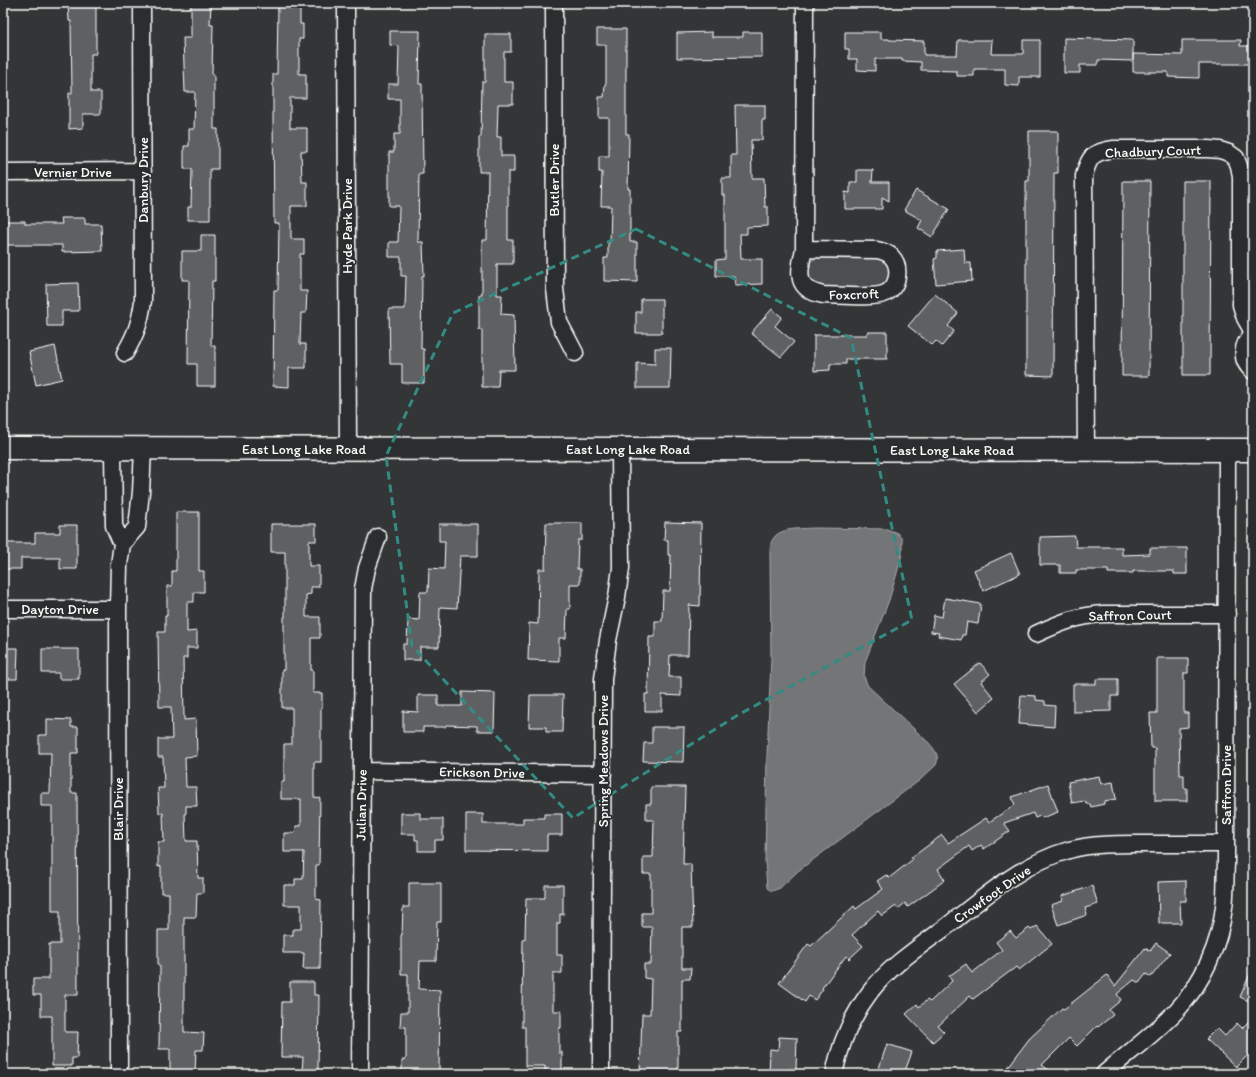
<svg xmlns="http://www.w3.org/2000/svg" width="1256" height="1077" viewBox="0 0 1256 1077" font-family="Itim,sans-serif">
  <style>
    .green { fill: #4c4f50; stroke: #a6a7a8 }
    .water { fill: #737576; stroke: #abacad }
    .building { fill: #5f6162; stroke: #fff }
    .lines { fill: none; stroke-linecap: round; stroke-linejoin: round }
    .street-casing { stroke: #fff; stroke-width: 19 }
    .secondary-casing { stroke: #fff; stroke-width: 25 }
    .street { stroke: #2a2d2e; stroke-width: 16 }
    .secondary { stroke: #2a2d2e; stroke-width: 22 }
    .marked { fill: none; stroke: #338b84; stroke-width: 3; stroke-dasharray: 8 5; stroke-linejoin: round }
    .labels { text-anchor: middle; stroke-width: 3.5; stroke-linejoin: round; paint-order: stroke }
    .street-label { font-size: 14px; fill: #fff; stroke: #2a2d2e }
  </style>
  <rect width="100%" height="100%" fill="#333536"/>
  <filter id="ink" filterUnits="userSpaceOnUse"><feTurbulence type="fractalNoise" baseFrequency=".025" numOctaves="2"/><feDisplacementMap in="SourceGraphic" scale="8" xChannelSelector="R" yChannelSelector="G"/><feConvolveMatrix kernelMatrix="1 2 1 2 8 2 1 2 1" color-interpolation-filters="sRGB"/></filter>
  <g filter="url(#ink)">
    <path class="green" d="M817 257H879L888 263 890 272 887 283 880 289 820 288 811 283 806 271 810 262Z"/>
    <path class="water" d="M814 528 887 529 897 533 902 539V554L897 573 889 600 865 662 864 677 868 686 929 743C935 750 940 756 936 765L920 780 798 871 780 888 772 891 767 888 765 861 767 756 771 659 770 555C770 550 770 543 773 539 780 527 802 529 814 528Z"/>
    <path class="building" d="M68 3H96V54H91V92H101V114H83V128L69 129V93H72L71 21H69Z
      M191 3H211L210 25H213L212 75H214V129H218V169H210V220H188V207H191L192 169H184V146H189V129H194L195 92H185L183 38H191Z
      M278 3H300V24H303V39H299V74H306V98H290V128H307V151H301L302 182H307V206H291V239H304V254H300V291H307L306 313H301L300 344H306V368H289V387L273 386 274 290H278L279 223H274L273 115V74H277Z
      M597 29H626V134H629L628 189H630V242H637V282L604 281V258H608V242H610L611 206H601L602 172H599V156H609V118H599V97H604L605 84H606V45H597Z
      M390 31H420L419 84H422L423 174H419L418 242H423L424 276H422L421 349H424V383H402V364H390L389 309H405L406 276H401V257H389V242H398L399 206H389V152H394V134H400V99H388V84H398L399 46 390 45Z
      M712 32V37H743V32H762V57L677 58V33Z
      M845 32H881V39H889V40L924 41V55H957L958 40H992L991 54H1023V40H1040V77H1019V86L1005 85V69H974V76H957V71L921 70V62L902 61V59H875V71L857 70V59H849V49H845Z
      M485 34H511V52H504V82H513V104H498L497 137H501V156H514V172H508V240H513V264H497V295H502L501 314 514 315 515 370H499L498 387H482V330H479V295H482V240H487L488 172H479V137H481L482 82H485Z
      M1064 38 1133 40V60V54L1182 55V40H1241L1240 46H1253V64H1199V78L1168 77V72H1133V61L1098 60V65H1080V73H1064Z
      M735 105H765V120H762V140H751L752 178H764L765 207H768V226L747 227V234H740L741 259H762V284L735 285 734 276H716V260L725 259V195H722V178H731V155H736Z
      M1029 131H1058V173H1054L1053 376 1026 375V181H1029Z
      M857 170H873L872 182H889V201L882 197V209H845V192L850 193V182H857Z
      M1123 181H1150L1149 376H1122Z
      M1183 181H1211L1210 375H1183Z
      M916 190 949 209 932 237 918 228 922 220 904 210Z
      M61 218H85V224H101L102 251 62 252V245H4V221H25V224H62Z
      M201 235H215V281H212L211 346H215V386H197V364H188L189 280H182V251H201Z
      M964 249 965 263H971L972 281 936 284 934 259 937 258V251Z
      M78 283 79 311H62V326H47L46 284Z
      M935 294 958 313 948 326 954 331 942 346 936 341 932 345 908 326Z
      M641 299H662V333H636V312H641Z
      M772 309 782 317 775 326 794 342 781 357 751 333Z
      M867 332H887V359H846V364H830V370L814 371V335H867Z
      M55 346 62 379 36 385 29 352Z
      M655 348H671L670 388H637V363L655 364Z
      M176 512H199V571H204V592H194V602H187V632L197 631V648H187V658H183L184 720 196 719 197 756 185 757 186 787H196L197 806H186V813H185L186 841H197L198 878H203V893H197L196 917H184V1032L204 1033 203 1050H196L195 1073 170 1072V1049H159L160 966H158V930H169V893H161V866L158 867V842H164L163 813H159L158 788H164L163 757H158V739H172L171 707H159L158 632H165V616H167V586H172V571H176Z
      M665 522 701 523 700 606 689 605 688 655H670L669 677H681V696L662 695V711H645V694H648L649 637H655V621H662L663 591H670L671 555H668V540H664Z
      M546 523H582V540H578L577 569H580V584H570V609H567L566 638H559V661L528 660 529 623 538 624 539 569H545Z
      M271 524H316V541H309V566H319V587H311V594L306 595V617H320V638H311V670H313V693H322V708H321V762H314V797L320 798 319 865H316V899L321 900 320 969H303L304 953H283V935H293V929H301V905H284V885H295V879H303L304 852H284V833H295L296 826H301V799H281V782H284V744H292V708H282V670H284V617H285V552H271Z
      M439 524H478V556H460L457 608 440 607 439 647H420V660H403V644H407L408 619 419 620 420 592H428L429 568 444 569 445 541H439Z
      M60 525H77V569H60V558H21V569H3V543H35V533H60Z
      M1075 536 1076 547H1122V555L1150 554V548H1187V574H1174V571H1133V573H1108V570H1076V573H1060V565H1040V537Z
      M1011 553 1020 574 983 591 974 570Z
      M945 598 981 604 978 624 967 622 965 635H962L961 640 938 636 939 633 931 632 934 615 942 617Z
      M3 648H18L17 679H3Z
      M42 649H79V679H59V673H42Z
      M1157 658H1188V673H1184V713H1188V727L1179 728 1180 775H1184V788H1187V801H1155V748H1151L1150 713H1157Z
      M980 663 990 674 981 682 994 698 978 712 954 684Z
      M1096 679H1118V696H1111V711L1073 712V684H1096Z
      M462 692 495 693 494 731H477V726L446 725 445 727H423V732H403V711L418 712V695H438V706H462Z
      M530 695H563L562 732H546V727H529Z
      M1021 695 1036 696V700L1045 701V705L1055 706 1054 727 1019 724Z
      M47 719 71 720V727H78V753H71V793H77L78 995H65V1032H78L77 1058H72V1066H52V1016H41V995H33V979H49V944H60V911H52V806H41V793H50L51 753H39V735H47Z
      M652 727H684L683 762 643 761 644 743H652Z
      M1099 776 1101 784 1113 782 1116 799 1104 801V804L1091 807 1090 804H1086L1085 801 1072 803 1068 782Z
      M1048 784 1058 812 1042 818 1040 816 1035 818 1033 813 1004 823 1010 831 984 849 981 845 972 851 969 846 938 869 945 880 908 907 905 903 898 909 896 906 882 916 878 911 852 935 863 946 849 959 846 956 822 988 823 989 815 1000 809 996 805 1002 779 983 808 944 811 946 854 906 856 909 883 889 877 881 886 875 889 878 912 860 911 858 942 835 948 843 986 818 989 822 1015 805 1012 797Z
      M651 787H685L683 864H691L693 927H682V968H691L690 979H682V1032H678V1071H658V1074H640L642 1014H650L651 979 644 978V964H651L652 927H642V913H651V874H643V857H653L654 820H646V804H651Z
      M401 813H420V819H443V840H435V851H418V840H415V834H401Z
      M466 814H483V824H523V818H544V814H562V835H547V851L466 850Z
      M1186 881V901H1180L1181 923H1159L1158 882Z
      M409 883H441V922H437L436 961H420L419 989 440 990 439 1074H402V1060L406 1059V1027H400L401 1012H408V974H401V935H402L403 907H409Z
      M545 885H563V915L560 914V923H557V955H562V973H553V1011H561V1028H559V1053L562 1052V1074H545V1066H525V1027H522V1011L523 939H525L526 898H545Z
      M1092 886 1098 904 1085 908 1087 915 1058 925 1051 905 1063 901 1062 896Z
      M1037 926 1052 944 1019 970 1016 967 973 999 970 996 938 1026 944 1032 933 1042 906 1014 917 1004 919 1007 927 1000 930 1002 952 981 949 976 966 964 972 973 1002 950 996 942 1010 931 1016 938 1029 928 1031 930Z
      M1156 943 1170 953 1151 977 1146 974 1139 983 1134 980 1117 994 1121 1000 1109 1010 1113 1015 1098 1027 1097 1026 1077 1046 1069 1038 1042 1065 1054 1074H1003L1029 1039 1062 1008 1064 1009 1107 975 1115 986 1145 948 1150 951Z
      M1253 967V1003L1240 997Z
      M290 982H314V995H319L318 1072H302L303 1057H281L282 1002H290Z
      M1253 1017V1050L1236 1067 1206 1039 1217 1028 1225 1036 1237 1023 1242 1028Z
      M779 1037 797 1038 796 1069H789V1074H769L770 1049 778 1050Z
      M887 1044 912 1052 904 1074H877Z"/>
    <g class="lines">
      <g class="street-casing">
        <path id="street" d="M346 3 348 449
          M554 3 555 289 559 322 575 353
          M3 172 143 171
          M804 249 877 250C882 251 887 252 891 256 901 266 899 286 886 293 874 299 838 295 823 295 794 289 799 272 804 249Z
          M804 249 805 3
          M1253 334C1241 344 1240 361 1253 371
          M125 353C136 334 140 323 143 301L142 3
          M113 449 114 526 122 544 137 527 141 492 143 449
          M1086 450 1084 176C1089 155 1094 152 1114 149H1208L1220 150 1229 153 1236 158 1239 166 1241 176V305L1245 318 1253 332
          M3 609H118
          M1036 634C1060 623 1076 616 1103 614H1227
          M362 771 603 774
          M119 1074 118 609 119 565 122 544
          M360 1074 363 589 367 568 378 537
          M601 1074 603 679 608 640 617 597 621 568 620 449
          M834 1074C840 1044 852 1016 870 992 891 965 919 947 946 927 984 897 1021 864 1069 850 1095 843 1123 844 1150 844 1175 844 1201 844 1226 844
          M1104 1074C1129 1052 1156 1033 1178 1009 1203 982 1220 944 1224 907 1226 893 1225 879 1226 864L1227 450"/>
      </g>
      <g class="secondary-casing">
        <path id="secondary" d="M3 448 1253 450"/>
      </g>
      <use href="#street" class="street"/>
      <use href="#secondary" class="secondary"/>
    </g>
  </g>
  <path class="marked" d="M636 229 851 338 912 620 738 715 573 818 412 646 386 456 453 313Z"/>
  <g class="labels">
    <g class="street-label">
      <text transform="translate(1153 151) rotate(-2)" y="5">Chadbury Court</text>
      <text x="73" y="177">Vernier Drive</text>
      <text transform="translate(143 180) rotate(-90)" y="5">Danbury Drive</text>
      <text transform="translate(554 180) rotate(-90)" y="5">Butler Drive</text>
      <text transform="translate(347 226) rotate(-90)" y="5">Hyde Park Drive</text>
      <text transform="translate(854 294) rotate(-2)" y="5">Foxcroft</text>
      <text x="304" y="454">East Long Lake Road</text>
      <text x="628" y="454">East Long Lake Road</text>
      <text x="952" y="455">East Long Lake Road</text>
      <text x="60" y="614">Dayton Drive</text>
      <text transform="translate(1130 615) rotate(-1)" y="5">Saffron Court</text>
      <text transform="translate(603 761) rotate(-90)" y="5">Spring Meadows Drive</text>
      <text transform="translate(482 772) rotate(1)" y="5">Erickson Drive</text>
      <text transform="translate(1226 785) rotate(-90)" y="5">Saffron Drive</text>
      <text transform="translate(361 805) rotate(-89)" y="5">Julian Drive</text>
      <text transform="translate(118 809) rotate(-90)" y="5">Blair Drive</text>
      <text transform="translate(992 894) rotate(-35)" y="5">Crowfoot Drive</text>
    </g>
  </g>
  <rect width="1256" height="1077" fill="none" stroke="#2a2d2e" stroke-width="16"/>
  <rect x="8" y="8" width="1240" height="1061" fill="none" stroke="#fff" stroke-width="1.5" filter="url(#ink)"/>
</svg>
